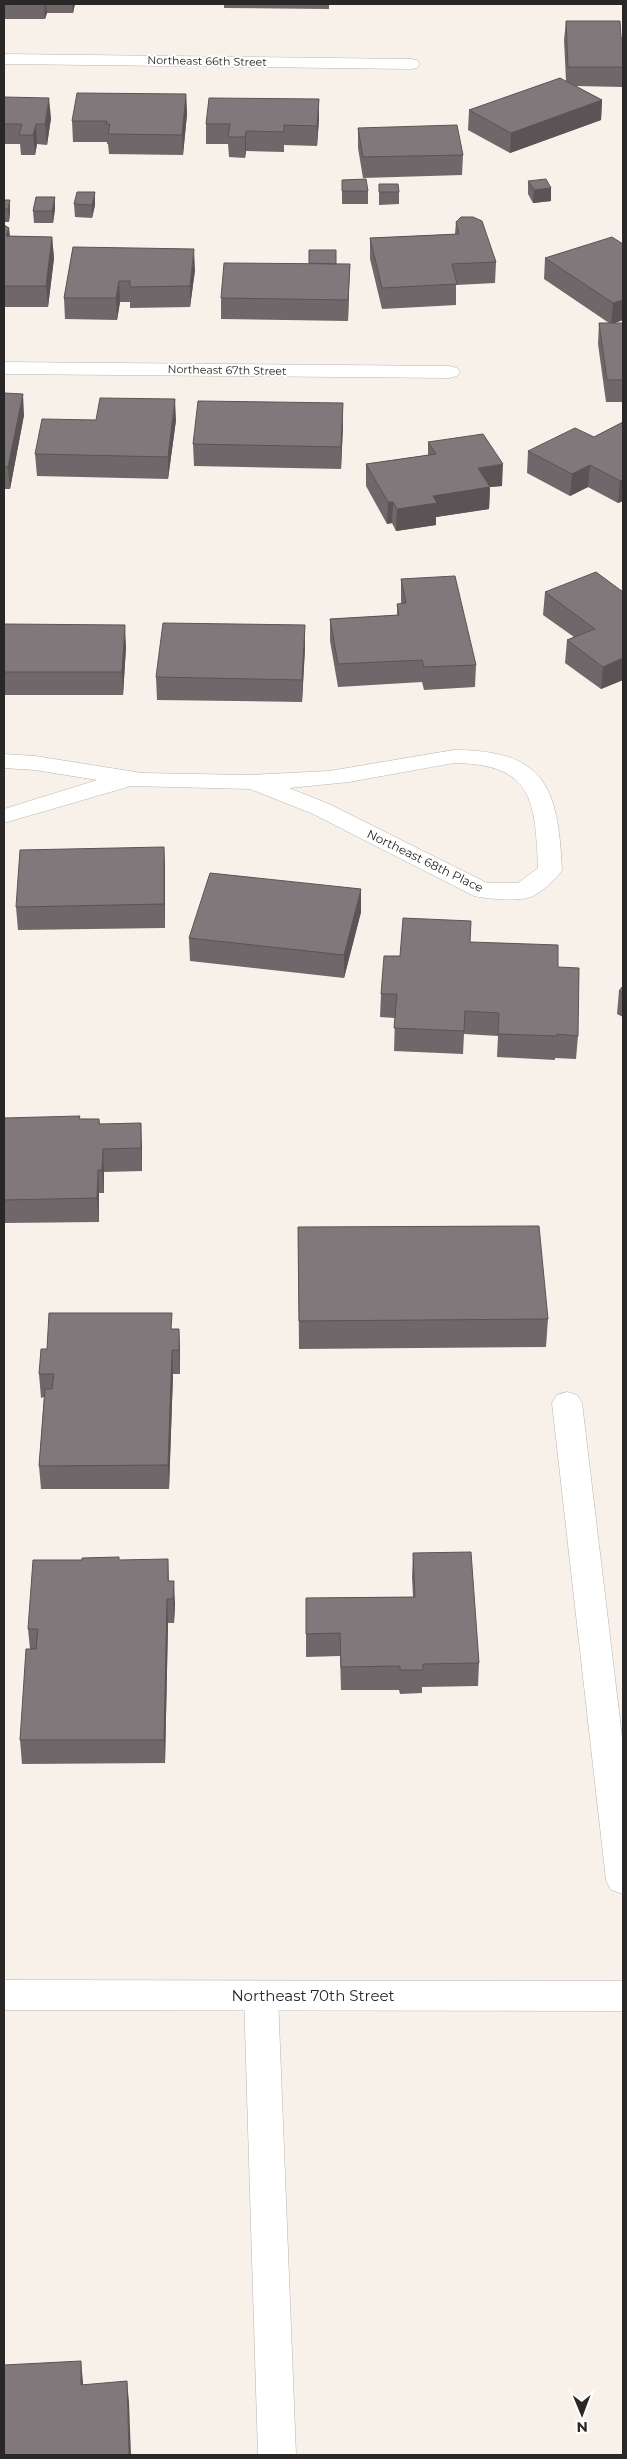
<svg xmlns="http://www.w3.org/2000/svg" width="627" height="2459" viewBox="0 0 627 2459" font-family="Montserrat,sans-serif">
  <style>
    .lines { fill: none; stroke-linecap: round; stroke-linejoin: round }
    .service-casing { stroke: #bab4ad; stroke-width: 1 }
    .minor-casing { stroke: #bab4ad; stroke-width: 1 }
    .secondary-casing { stroke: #bab4ad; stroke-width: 1 }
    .service { fill: #fff; fill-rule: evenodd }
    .minor { fill: #fff; fill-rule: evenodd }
    .secondary { fill: #fff; fill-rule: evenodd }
    .wall { fill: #6f676a }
    .shaded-wall { fill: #5a5456 }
    .building { fill: #81787b; stroke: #5a5456 }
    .labels { text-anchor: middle; stroke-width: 4; stroke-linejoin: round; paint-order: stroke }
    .far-street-label { font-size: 11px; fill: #2a2826; stroke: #fff }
    .street-label { font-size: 12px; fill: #2a2826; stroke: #fff }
    .near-street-label { font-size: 15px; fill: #2a2826; stroke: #fff }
  </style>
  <rect width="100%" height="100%" fill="#f7f1ea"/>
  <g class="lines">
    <g class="service-casing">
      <path id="service" d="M567 1392 577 1395 582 1403 623 1745V1894L611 1890 606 1880 552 1403 557 1395Z
        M261 1981 273 1985 278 1996 296 2455H258L244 1996 249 1985Z"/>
    </g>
    <g class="minor-casing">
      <path id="minor" d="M4 54 411 59 417 60 420 64 417 68 411 69 4 64Z
        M4 362 450 366 457 368 460 372 457 376 450 378 4 374Z
        M454 750C546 750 558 788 562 870 556 879 543 891 533 896 522 902 487 899 474 896L313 814 250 789 131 786 4 823V809L97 780 35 770 4 768V754L35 756 142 773 248 775 329 771ZM454 763C533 764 535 800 538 868L518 883H487L329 804 289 788 349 782Z"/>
    </g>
    <g class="secondary-casing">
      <path id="secondary" d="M4 1980 623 1981V2011L4 2010Z"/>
    </g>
    <use href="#service" class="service"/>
    <use href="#minor" class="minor"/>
    <use href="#secondary" class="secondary"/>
  </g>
  <path class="wall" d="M4 4H75L73 13H47L45 19H4Z
    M165 4H201V5Z
    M224 4H329V9L224 8Z
    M566 21 621 38H623V87L576 86 602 100 601 120 510 153 468 130 469 110 566 81 564 40Z
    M186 94 187 114 183 155 109 154 108 144H107V142H73L72 121Z
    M4 97 51 118 47 145 37 144 35 155H21L20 144H4Z
    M319 119 317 146 284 145V152L246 151 245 158 229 157 228 144H206V124Z
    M358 128 463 155 462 175 363 178 358 148Z
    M342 180 368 191V204H342Z
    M528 181 551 188V201L533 203 528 194Z
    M379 184 399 192V204L379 205Z
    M4 200H10V212L9 222H4Z
    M74 204 95 205 92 218 75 217Z
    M55 209 53 223H34L33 211Z
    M456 222 496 262 495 283 456 285V305L382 309 370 259V238L455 234Z
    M4 225 9 228 10 236 52 237 54 258 48 307H4Z
    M623 244V320L615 323H623V402H606L598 344 599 323H609L544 279 545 258Z
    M73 247 195 270 190 307 130 308V302H120L117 320 65 319 64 298Z
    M336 264H350L348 321 221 319V298Z
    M4 393 24 415 10 489H4Z
    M96 420H176L168 479 37 476 35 454Z
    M623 422V501L618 503 588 487 570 496 527 473 528 451 594 437Z
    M343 425 341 469 194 466 193 444Z
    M428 442 502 486 490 487 489 509 436 517V525L396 531 392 523 387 524 366 486V464L428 455Z
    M401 579 476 665 475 687 424 690 422 682 338 687 330 641V619L397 615V604H401Z
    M545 592H623V680L601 689 565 663 567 640 574 637 543 615Z
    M4 624 126 647 123 695H4Z
    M305 648 302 702 157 700 156 677Z
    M164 847 165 870V928L18 930 16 907Z
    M361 912 344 978 190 961 189 938Z
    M470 942 558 967 578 1036 576 1059 555 1058V1060L497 1057 498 1036 464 1034 463 1054 394 1051 395 1018 380 1017 381 994 400 956Z
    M623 986V1017L617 1014 619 991Z
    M4 1118 99 1119 100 1124 142 1147V1171L104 1172V1193H99V1222L4 1223Z
    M298 1227 548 1319 546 1347 299 1349Z
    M172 1329H179L180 1353V1374H173L169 1489H41L39 1466 44 1397 41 1398 39 1374 47 1349Z
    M413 1553 479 1663 478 1686 422 1687V1693L400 1694 399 1690H341L340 1656 306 1657V1598L413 1597 412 1577Z
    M82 1560H119L169 1581 175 1604 174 1623H168L165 1763 22 1764 20 1740 30 1649 28 1629Z"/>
  <path class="shaded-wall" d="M44 4H46L47 13 45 19Z
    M72 4H75L73 13Z
    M186 94 187 114 183 155 182 135Z
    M49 98 51 118 47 145 45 124Z
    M319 99V119L317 146V126Z
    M602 100 601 120 510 153 511 133Z
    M36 124 37 144 35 155 33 135Z
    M246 131V151L245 158V137Z
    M551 188V201L533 203 534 190Z
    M95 192V205L92 218V205Z
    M55 197V209L53 223 52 211Z
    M10 200V212L9 222 8 209Z
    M9 228 10 249 6 236Z
    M52 237 54 258 48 307 46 286Z
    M194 249 195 270 190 307V286Z
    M350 264 349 285 348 321V300Z
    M119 281 120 302 117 320 116 298Z
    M623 300V320L611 324 613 303Z
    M23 394 24 415 10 489 8 467Z
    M175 399 176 420 168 479V457Z
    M343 403V425L341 469V447Z
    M503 464 502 486 490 487 489 509 436 517V525L396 531 397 509 433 496 478 468Z
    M590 465 588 487 570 496 572 474Z
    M623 480V501L618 503 620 481Z
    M388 502H393L392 523 387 524Z
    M125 625 126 647 123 695 122 672Z
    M305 625V648L302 702V680Z
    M623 658V680L601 689 603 667Z
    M164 847 165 870V928L164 904Z
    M361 889V912L344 978V955Z
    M141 1123 142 1147V1171L141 1148Z
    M103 1149 104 1172V1193L102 1170Z
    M98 1170 99 1193V1222L97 1198Z
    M179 1329 180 1353V1374L179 1350Z
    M172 1350 173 1374 169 1489 168 1465Z
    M168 1559 169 1583 168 1581Z
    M174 1581 175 1604 174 1623 173 1599Z
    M167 1599 168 1623 165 1763 164 1740Z
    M81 2361 83 2382V2406L81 2385Z
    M127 2381 129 2402 131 2455H129Z"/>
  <path class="building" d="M566 21H620L621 38H623V67H568Z
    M560 78 602 100 511 133 469 110Z
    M77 93 186 94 182 135 108 134 110 124H106L107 121H72Z
    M4 97 49 98 45 124H36L33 135H19L22 124H4Z
    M209 98 319 99 317 126 284 125V132L246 131 245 137H228L230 124H206Z
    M457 125 463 155 363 157 358 128Z
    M366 179 368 191H342V180Z
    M546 179 551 188 534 190 528 181Z
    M379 184H398L399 192H379Z
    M77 192H95L92 205 74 204Z
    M36 197H55L52 211H33Z
    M4 200H10L8 209H4Z
    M461 217H473L482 221 496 262 452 264 457 284 382 288 370 238 459 234 456 222Z
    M4 225 9 228 6 236 52 237 46 286H4Z
    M612 237 623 244V300L613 303 545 258Z
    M73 247 194 249 190 286 130 287V281H119L116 298H64Z
    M309 250H336V264L309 263Z
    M224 263 350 264 348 300 221 298Z
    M599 323H623V380H607Z
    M4 393 23 394 8 467H4Z
    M100 398 175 399 168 457 35 454 42 419 96 420Z
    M198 401 343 403 341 447 193 444Z
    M623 422V480L620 481 590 465 572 474 528 451 575 428 594 437Z
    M483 434 503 464 478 468 490 487 433 496 437 503 397 509 393 502H388L366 464 436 454 428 442Z
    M596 572 623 592V658L603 667 567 640 595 629 545 592Z
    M455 576 476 665 424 667 422 660 338 664 330 619 399 615 397 604 406 603 401 579Z
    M163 623 305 625 302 680 156 677Z
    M4 624 125 625 122 672H4Z
    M164 847V904L16 907 20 850Z
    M210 873 361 889 344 955 189 938Z
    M403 918 471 921 470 942 558 945V967L579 968 578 1036 557 1034V1036L498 1034 499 1013 465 1011 464 1031 394 1028 397 994H381L384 956H400Z
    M623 986V993L619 991Z
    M80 1116 79 1119H99V1124L141 1123V1148L103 1149 102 1170H98L97 1198 4 1200V1118Z
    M539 1226 548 1319 299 1321 298 1227Z
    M49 1313H172L171 1329H179V1350H172L168 1465 39 1466 45 1389H52L54 1374H39L41 1349H47Z
    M471 1552 479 1663 423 1664V1670H400V1666L341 1667 340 1633 306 1634V1598L415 1597 413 1553Z
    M119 1557V1560L168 1559V1581H174L173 1599H167L164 1740H20L26 1649H36L38 1629H28L33 1560H82V1558Z
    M81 2361V2385L127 2381 129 2455H4V2365Z"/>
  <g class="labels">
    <g class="far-street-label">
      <text transform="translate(207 61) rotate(1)" y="4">Northeast 66th Street</text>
      <text transform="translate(227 370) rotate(1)" y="4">Northeast 67th Street</text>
    </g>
    <g class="street-label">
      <text transform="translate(425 861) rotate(26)" y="4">Northeast 68th Place</text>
    </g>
    <g class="near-street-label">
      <text x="313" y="2001">Northeast 70th Street</text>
    </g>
  </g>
  <rect width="627" height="2459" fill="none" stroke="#2a2826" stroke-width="10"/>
  <g transform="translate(582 2414) rotate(179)" stroke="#ffffff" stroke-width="4" paint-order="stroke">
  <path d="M0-4L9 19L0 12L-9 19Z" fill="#2a2826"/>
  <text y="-8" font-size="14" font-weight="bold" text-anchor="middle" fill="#2a2826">N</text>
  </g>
</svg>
